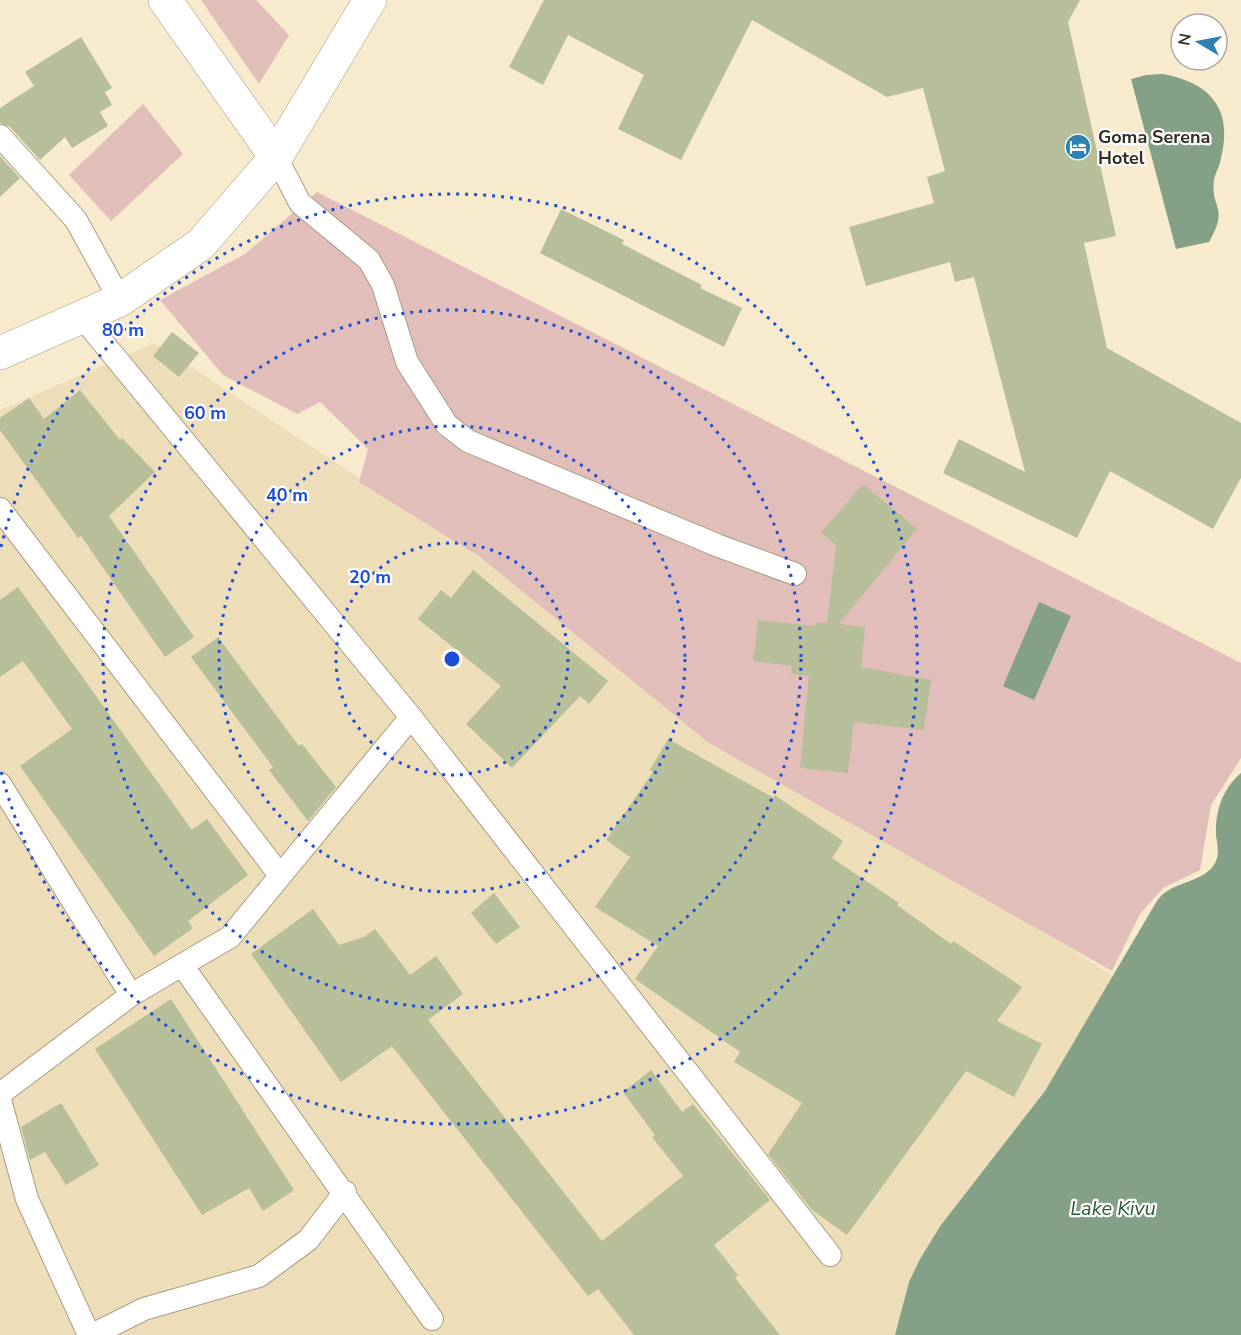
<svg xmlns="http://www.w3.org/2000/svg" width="1241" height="1335" viewBox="0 0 1241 1335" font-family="'Nunito Sans',sans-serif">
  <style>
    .built { fill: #eeddb9 }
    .green { fill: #e1beba }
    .water { fill: #84a086 }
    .building { fill: #b7be9a }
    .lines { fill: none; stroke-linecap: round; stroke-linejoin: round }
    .service-casing { stroke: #a99c81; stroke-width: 24 }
    .minor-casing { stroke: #a99c81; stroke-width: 34 }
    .tertiary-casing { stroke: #a99c81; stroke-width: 34 }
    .service { stroke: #fff; stroke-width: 22 }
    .minor { stroke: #fff; stroke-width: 33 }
    .tertiary { stroke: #fff; stroke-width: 33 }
    .ring { fill: none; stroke: #1d4ed8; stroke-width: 3; stroke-dasharray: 3 6 }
    .labels { text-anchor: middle; stroke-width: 4.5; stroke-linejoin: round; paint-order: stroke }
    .poi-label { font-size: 18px; font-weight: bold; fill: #332e23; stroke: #fff; text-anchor: start }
    .water-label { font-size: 20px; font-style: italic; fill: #2e5a34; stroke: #fff }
    .centre { fill: #1d4ed8; stroke: #fff; stroke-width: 3 }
    .ring-label { font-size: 18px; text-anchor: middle; font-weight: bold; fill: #1d4ed8; stroke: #fff; stroke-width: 4.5; stroke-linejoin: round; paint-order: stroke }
  </style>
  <rect width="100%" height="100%" fill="#f8eacd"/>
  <path class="built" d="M155 343 1114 977 1045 1091 941 1225 920 1259 909 1282 895 1335H0V410Z"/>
  <path class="green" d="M201 0H256L289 35 259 84Z
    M143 104 183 154 111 221 69 175Z
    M317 192 1241 663V758L1211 805 1200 870 1163 888 1140 914 1112 971 709 743 480 557 359 482 368 449 320 402 297 414 223 375 160 300 245 254Z"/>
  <path class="water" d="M1163 74C1211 83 1233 109 1221 158 1220 166 1215 173 1214 180 1210 210 1230 205 1209 242L1176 249 1131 79 1146 75Z
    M1039 602 1071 616 1034 700 1003 686Z
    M1241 773V1335H895L909 1282 920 1259 941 1225 1045 1091 1151 911C1154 906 1157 900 1161 896 1177 880 1210 882 1217 858 1219 852 1217 842 1216 835 1215 811 1223 788 1241 773Z"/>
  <path class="building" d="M544 0H1080L1068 22 1116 236 1084 243 1107 348 1241 423V478L1213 529 1110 471 1077 538 943 473 959 439 1025 472 974 277 955 282 950 262 866 286 849 227 934 203 927 177 945 171 923 88 887 97 752 20 681 160 618 129 644 75 568 35 543 85 509 67Z
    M81 37 112 88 105 92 112 105 100 112 108 126 72 148 65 137 40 160 10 127 0 123V108L34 86 25 72Z
    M0 156 20 178 0 197Z
    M561 209 624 240 622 244 702 285 700 288 742 308 724 347 540 253Z
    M172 332 199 353 179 377 153 356Z
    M80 390 120 440 122 438 155 472 109 516 194 637 165 657 81 536 78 538 0 430V418L29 398 44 419Z
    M863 484 917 529 839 624 865 627 861 667 931 680 924 730 854 722 848 773 800 768 809 676 791 674 792 666 753 661 758 620 815 626 816 622 827 623 836 545 821 533Z
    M473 570 608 681 589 704 580 696 512 768 466 724 501 686 418 619 441 590 451 598Z
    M18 587 192 830 207 819 248 875 188 921 193 928 154 956 20 766 72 729 23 661 0 677V600Z
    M218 637 299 746 302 744 336 787 308 821 269 770 273 767 191 657Z
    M668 739 774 798V795L843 841 832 858 899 903 897 905 951 944 953 941 1022 987 997 1021 1042 1044 1014 1097 966 1071 847 1235 812 1210 768 1154 802 1103 734 1062 740 1052 635 979 658 946 595 907 630 857 606 840 653 772 650 770Z
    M494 893 520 927 496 944 471 913Z
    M313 909 339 945 364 937 375 929 410 975 436 956 463 994 428 1020 602 1241 683 1176 652 1137 655 1135 623 1092 651 1070 682 1112 693 1104 770 1200 714 1245 738 1275 735 1278 780 1335H634L598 1289 588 1296 392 1046 341 1082 251 954Z
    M171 999 294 1190 263 1211 249 1188 202 1215 95 1049Z
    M61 1103 99 1165 66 1185 45 1152 30 1160 21 1127Z"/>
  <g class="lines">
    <g class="service-casing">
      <path id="service" d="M0 136 76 220 120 300
        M276 157 300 203 369 260 383 285 407 362 447 425 468 441 719 546 795 574
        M82 317 411 717 830 1255
        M0 509 279 874
        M0 784 131 995 0 1094
        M182 965 230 937 411 717
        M131 995 182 965 432 1319
        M0 1100 27 1199 89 1335
        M92 1335 144 1309 259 1276 308 1240 345 1192"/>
    </g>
    <g class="minor-casing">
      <path id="minor" d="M165 0 276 157"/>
    </g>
    <g class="tertiary-casing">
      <path id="tertiary" d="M0 353 120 300 201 244 276 157 370 0"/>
    </g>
    <use href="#service" class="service"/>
    <use href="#minor" class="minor"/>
    <use href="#tertiary" class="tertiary"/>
  </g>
  <g class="ring">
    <circle cx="452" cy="659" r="116"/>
    <circle cx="452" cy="659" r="233"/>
    <circle cx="452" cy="659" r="349"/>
    <path d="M1 547A465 465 0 1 1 1 771"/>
  </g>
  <defs>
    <g id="hotel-disc" transform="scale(1.35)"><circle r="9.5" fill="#2e82b2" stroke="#fff"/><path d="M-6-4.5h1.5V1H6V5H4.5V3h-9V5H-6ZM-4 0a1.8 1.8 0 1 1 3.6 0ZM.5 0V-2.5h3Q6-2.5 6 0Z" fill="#fff"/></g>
  </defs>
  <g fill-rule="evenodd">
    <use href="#hotel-disc" x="1078" y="147"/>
  </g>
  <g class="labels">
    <g class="poi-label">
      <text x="1098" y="143">Goma Serena<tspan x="1098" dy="21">Hotel</tspan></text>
    </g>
    <g class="water-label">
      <text x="1113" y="1215">Lake Kivu</text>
    </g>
  </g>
  <circle cx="452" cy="659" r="9" class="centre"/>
  <g class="ring-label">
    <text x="123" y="336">80 m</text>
    <text x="205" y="419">60 m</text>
    <text x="287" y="501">40 m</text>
    <text x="370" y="583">20 m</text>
  </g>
  <g transform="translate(1199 42) rotate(280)"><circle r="28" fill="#ffffff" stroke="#adaba7" stroke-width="1.5"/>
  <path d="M0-4.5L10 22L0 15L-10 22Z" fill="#2e82b2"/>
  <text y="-9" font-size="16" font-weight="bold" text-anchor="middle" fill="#332e23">N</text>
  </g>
</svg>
